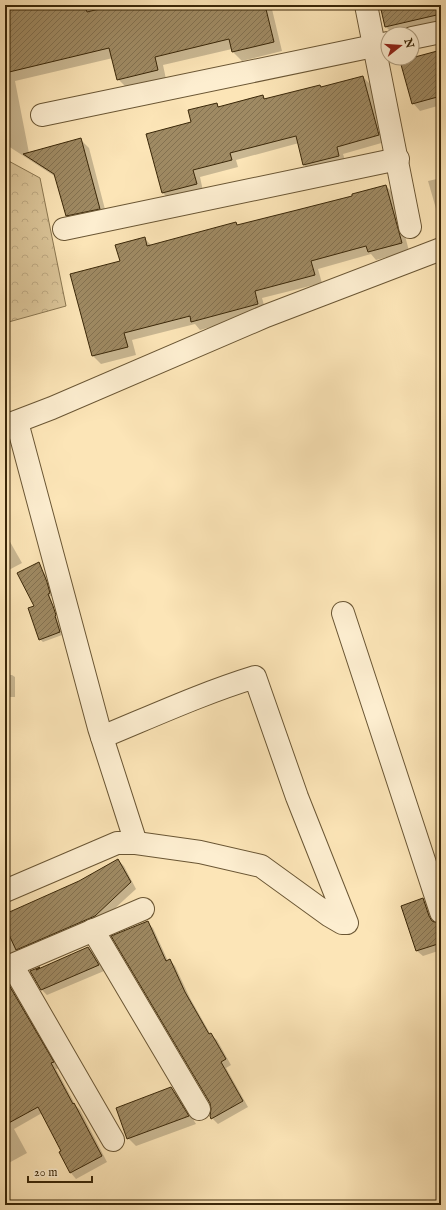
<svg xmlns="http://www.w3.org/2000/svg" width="446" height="1210" font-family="'IM FELL English',serif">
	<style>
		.forest { fill: url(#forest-crowns); stroke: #8a7650 }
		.shadow { fill: #0003 }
		.building { fill: url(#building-hatch); stroke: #3a2708 }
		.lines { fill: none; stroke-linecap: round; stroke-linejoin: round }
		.minor-casing { stroke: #6a5634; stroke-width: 24 }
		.minor { stroke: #fdeed0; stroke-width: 22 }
	</style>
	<defs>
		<pattern id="forest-crowns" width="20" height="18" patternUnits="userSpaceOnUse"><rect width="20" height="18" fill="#dbc599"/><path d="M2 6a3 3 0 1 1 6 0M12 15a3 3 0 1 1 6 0" fill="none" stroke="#bda982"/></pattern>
		<pattern id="building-hatch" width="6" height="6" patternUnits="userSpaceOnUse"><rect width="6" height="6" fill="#9f8a63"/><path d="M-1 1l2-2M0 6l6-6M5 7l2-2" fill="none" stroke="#837150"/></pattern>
	</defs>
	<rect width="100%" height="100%" fill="#fce5b7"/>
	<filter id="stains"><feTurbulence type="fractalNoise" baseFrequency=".005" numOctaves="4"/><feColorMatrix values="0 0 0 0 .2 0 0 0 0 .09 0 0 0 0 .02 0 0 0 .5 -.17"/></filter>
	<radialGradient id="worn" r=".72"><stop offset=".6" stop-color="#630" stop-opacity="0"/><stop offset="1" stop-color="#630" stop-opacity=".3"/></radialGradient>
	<polygon class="forest" points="5,159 40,178 66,306 5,323"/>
	<g class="shadow">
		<polygon points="5,5 91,5 93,11 120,5 271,5 282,51 242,61 233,52 232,49 163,65 166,79 127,88 118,79 113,58 15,81 29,153 80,139 89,148 107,217 75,224 66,215 56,177 5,144"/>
		<polygon points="381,5 441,5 441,23 393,34 386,27"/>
		<polygon points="441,51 441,105 420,111 413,103"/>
		<polygon points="363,77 370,84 385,142 343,154 346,163 311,172 304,165 299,143 236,160 238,167 200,177 203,191 170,200 163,193 148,134 193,123 216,104 220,108 263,96 266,100 320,86 322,88"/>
		<polygon points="441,178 441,216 437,212 428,181"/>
		<polygon points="386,186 394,194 409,251 376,260 371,254 318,269 322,283 262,298 266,312 200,330 195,324 132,340 136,355 101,364 93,356 72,274 121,261 144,238 152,246 236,223 238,225 354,196"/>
		<polygon points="5,533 22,563 5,572"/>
		<polygon points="43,572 45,574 52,596 50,596 62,635 43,642 40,639 36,607"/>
		<polygon points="5,675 12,675 15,677 15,697 5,697"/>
		<polygon points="118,860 124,866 136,889 101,921 5,963 5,915 79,882"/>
		<polygon points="423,899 429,905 435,923 441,925 441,950 423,956 417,951"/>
		<polygon points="147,922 153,928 168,961 170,960 175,966 190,998 211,1035 217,1040 231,1065 226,1068 248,1107 218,1124 212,1118 212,1109"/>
		<polygon points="88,948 94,953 104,971 47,995 42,990 31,971 40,968 41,969"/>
		<polygon points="5,981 12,987 59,1068 56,1069 76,1106 80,1110 107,1162 76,1179 71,1173 60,1153 63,1152 42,1113 14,1129 27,1153 5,1165"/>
		<polygon points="171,1088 179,1096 196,1124 136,1146 128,1138"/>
	</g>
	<g class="building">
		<polygon points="31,5 85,5 87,12 115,5 265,5 274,42 232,52 229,39 155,57 158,70 117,80 109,48 5,73 5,11"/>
		<polygon points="380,5 441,5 441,14 385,27"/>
		<polygon points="441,50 441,96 412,104 400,61"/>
		<polygon points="363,76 379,135 337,147 339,156 303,165 296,136 230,153 232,160 193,170 197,184 162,193 146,134 191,122 188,110 217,103 218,107 263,95 264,99 320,85 321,87"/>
		<polygon points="81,138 100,209 66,216 54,174 23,154"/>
		<polygon points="386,185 402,243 368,252 366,246 311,261 315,275 255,291 258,304 191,322 190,316 124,333 128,347 92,356 70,274 120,261 115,245 145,237 147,246 236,222 237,225 297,210 352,196 352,194"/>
		<polygon points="39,562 47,582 50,593 48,594 53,606 56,615 55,616 60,632 39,640 28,608 34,606 17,573"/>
		<polygon points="118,859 131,882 95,916 16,950 5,926 5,914 79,881"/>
		<polygon points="423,898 429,916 432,921 441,924 441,943 416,951 401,906"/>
		<polygon points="148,921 166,961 170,959 185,992 209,1034 211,1033 226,1059 221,1062 243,1101 211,1119 210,1116 211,1109 210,1103 111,936"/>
		<polygon points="88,947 99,965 41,990 30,971 40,967 36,970"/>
		<polygon points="5,980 6,980 54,1062 51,1063 73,1104 74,1103 102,1156 70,1173 59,1152 61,1151 38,1107 5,1125"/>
		<polygon points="171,1087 189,1116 127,1139 116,1108"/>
	</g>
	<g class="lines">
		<defs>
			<g id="minor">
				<polyline points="366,5 410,227"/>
				<polyline points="412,38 441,32"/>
				<polyline points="42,115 388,43"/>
				<polyline points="64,229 398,159"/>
				<polyline points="5,426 52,408 266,316 441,249"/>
				<polyline points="343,613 441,912"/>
				<path d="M102,737C153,716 203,693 255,677L297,797L347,923H342L330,916L261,866L200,852L136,843"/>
				<polyline points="5,891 117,843 136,843 99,728 17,422"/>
				<polyline points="93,930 199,1109"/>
				<polyline points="12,965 113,1140"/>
				<polyline points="5,968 143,909"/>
			</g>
		</defs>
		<use href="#minor" class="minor-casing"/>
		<use href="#minor" class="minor"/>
	</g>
	<rect width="446" height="1210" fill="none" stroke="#fce5b7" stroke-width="20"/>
	<rect x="6" y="6" width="434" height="1198" fill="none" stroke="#3a2708" stroke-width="2"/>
	<rect x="10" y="10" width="426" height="1190" fill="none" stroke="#3a2708"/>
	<g transform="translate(400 46) rotate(73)"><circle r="19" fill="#fdeed0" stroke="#af9e80"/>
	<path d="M0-3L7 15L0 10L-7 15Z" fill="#8f2418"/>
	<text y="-6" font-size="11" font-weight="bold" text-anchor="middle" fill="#3a2708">N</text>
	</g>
	<path d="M28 1176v6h64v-6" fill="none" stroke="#3a2708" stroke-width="2"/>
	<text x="34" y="1176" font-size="12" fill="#3a2708" stroke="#fdeed0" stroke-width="3" paint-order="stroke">20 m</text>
	<rect width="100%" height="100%" filter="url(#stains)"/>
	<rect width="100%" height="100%" fill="url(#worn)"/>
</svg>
